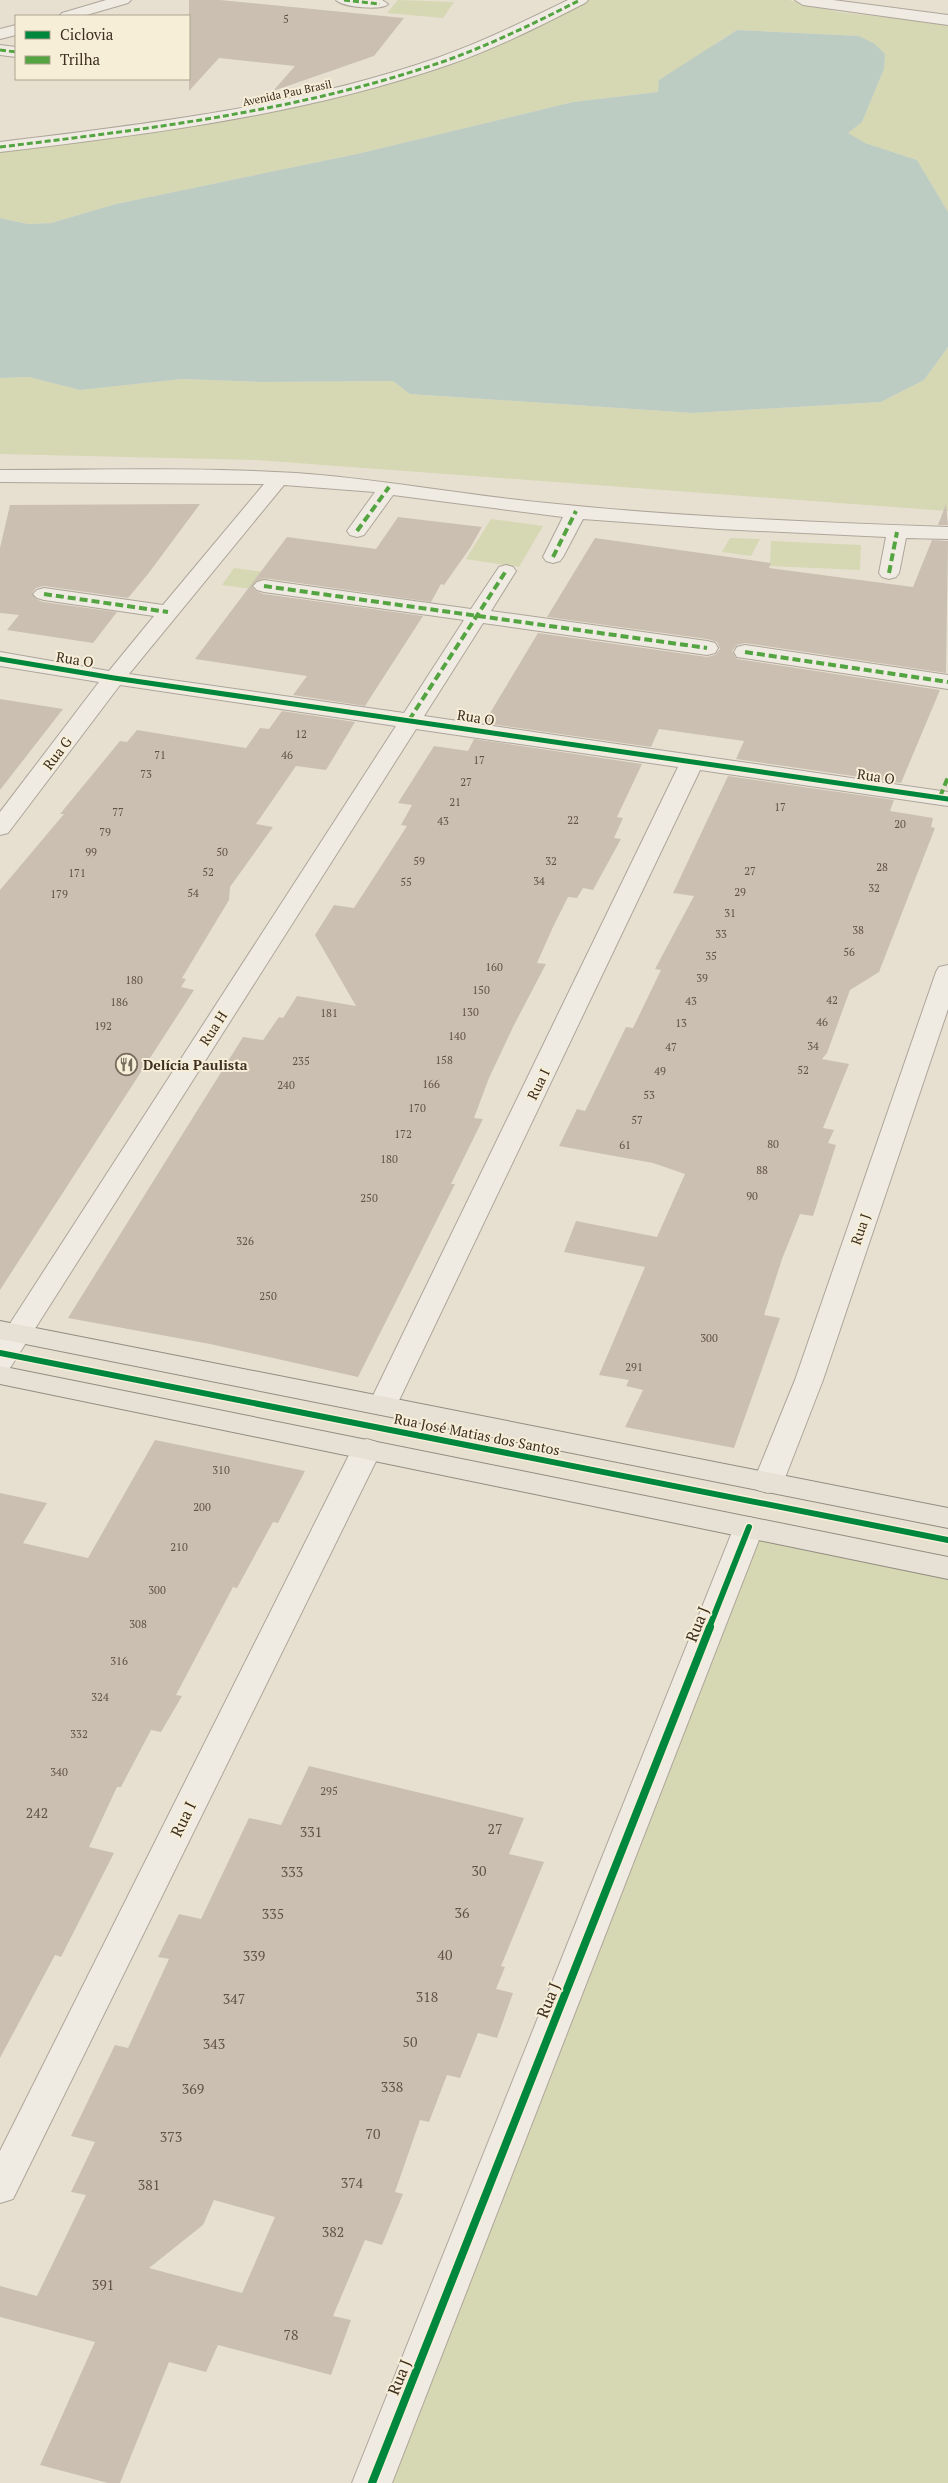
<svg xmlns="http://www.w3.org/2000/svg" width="948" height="2483" font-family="'PT Serif',serif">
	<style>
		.green { fill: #d6d7b3 }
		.water { fill: #bcccc2 }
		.building { fill: #cbbfb2; fill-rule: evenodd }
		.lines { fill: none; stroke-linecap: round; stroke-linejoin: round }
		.minor-casing { stroke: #ada599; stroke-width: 2 }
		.major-casing { stroke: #928b80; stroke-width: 2 }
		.minor { fill: #efebe3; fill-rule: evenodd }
		.major { fill: #e6e1d4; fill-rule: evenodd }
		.quiet-far1 { stroke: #54a441; stroke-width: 3; stroke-dasharray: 6 3; stroke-linecap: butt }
		.quiet { stroke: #54a441; stroke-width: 4; stroke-dasharray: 8 4; stroke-linecap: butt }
		.cycleway-far2-casing { stroke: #f7eed8; stroke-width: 8 }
		.cycleway-far1-casing { stroke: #f7eed8; stroke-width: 9 }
		.cycleway-casing { stroke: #f7eed8; stroke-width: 11 }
		.cycleway-far2 { stroke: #00873e; stroke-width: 5 }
		.cycleway-far1 { stroke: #00873e; stroke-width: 6 }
		.cycleway { stroke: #00873e; stroke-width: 8 }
		.labels { text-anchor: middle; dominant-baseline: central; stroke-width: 4; stroke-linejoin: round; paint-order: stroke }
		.number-label { font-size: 11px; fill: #605244 }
		.far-street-label { font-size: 11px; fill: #3d2e20; stroke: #f7eed8 }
		.street-label { font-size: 14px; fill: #3d2e20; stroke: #f7eed8 }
		.poi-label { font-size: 14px; font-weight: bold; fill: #3d2e20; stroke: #f7eed8; text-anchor: start }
		.near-number-label { font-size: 14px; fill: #605244 }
		.near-street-label { font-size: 16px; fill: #3d2e20; stroke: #f7eed8 }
	</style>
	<rect width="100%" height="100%" fill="#e7e0d1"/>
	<g class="green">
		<polygon points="398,0 454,2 443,18 387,13"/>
		<polygon points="580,0 789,0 838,12 948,24 948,212 917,160 865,143 847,133 862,122 884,69 885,54 859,36 737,30 716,43 658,92 573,102 357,154 116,204 51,223 28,224 0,218 0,147 266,109 467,51"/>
		<polygon points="948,347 948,511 256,460 0,454 0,378 29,377 80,390 182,379 263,382 393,381 410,394 693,413 881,402 924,380"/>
		<polygon points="491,519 543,526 519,567 466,559"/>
		<polygon points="730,538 760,539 751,556 722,552"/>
		<polygon points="771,541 861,545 860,570 770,566"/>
		<polygon points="234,568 272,573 260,590 222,585"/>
		<polygon points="749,1527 948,1568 948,2483 372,2483"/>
	</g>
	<polygon class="water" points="737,30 859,36 875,44 885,54 884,69 862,122 848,133 865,143 917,160 948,212 948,347 924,380 881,402 693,413 410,394 393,381 263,382 182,379 80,390 29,377 0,378 0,218 28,224 51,223 116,204 357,154 573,102 658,92 659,80"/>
	<g class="building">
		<polygon points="189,0 220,0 404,18 374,56 273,91 295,66 219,58 189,91"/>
		<polygon points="200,504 148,574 128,598 44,586 36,588 32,593 36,599 43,602 117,612 93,643 7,630 19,615 0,613 0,548 10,505"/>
		<polygon points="946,504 948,525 938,525"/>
		<polygon points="398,517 482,527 470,548 444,585 441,584 431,602 264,578 256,581 251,586 256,591 264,594 423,616 365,706 293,695 307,676 195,659 287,537 376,549"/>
		<polygon points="595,538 771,563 769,568 913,587 932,540 948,541 946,673 745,643 737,645 732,651 737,659 940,690 901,783 736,759 744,741 659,729 651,747 484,723 538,633 707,657 715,655 720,649 717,642 707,639 547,617"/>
		<polygon points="0,699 63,709 0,790"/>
		<polygon points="282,711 355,722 326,770 296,766 256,824 273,827 230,887 229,900 182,978 186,979 181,987 194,990 0,1290 0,890 64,814 60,814 120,741 127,742 137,730 246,748 260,728 269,729"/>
		<polygon points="474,739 642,764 617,817 623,818 614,838 621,839 593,890 583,888 577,898 568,897 553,927 537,963 546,964 513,1027 489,1078 474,1118 483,1119 451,1184 455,1184 358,1377 210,1344 68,1318 243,1037 263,1040 279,1017 283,1018 297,996 356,1006 315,935 334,905 354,908 407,826 401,825 412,805 398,803 434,746 468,751"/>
		<polygon points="728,776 894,800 890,811 933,818 931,827 935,828 879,972 850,990 827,1053 822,1059 849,1064 823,1128 834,1130 828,1143 836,1145 813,1216 800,1214 782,1259 764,1315 780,1318 734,1448 625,1427 643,1390 626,1386 629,1380 599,1375 645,1267 564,1252 576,1221 657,1237 685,1174 653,1163 559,1146 577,1109 585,1111 626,1027 633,1028 661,970 655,969 694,896 673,893"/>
		<polygon points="155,1440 305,1471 278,1523 273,1522 237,1588 233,1587 176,1695 182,1696 161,1732 151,1730 121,1787 117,1787 89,1847 114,1853 61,1957 55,1955 0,2058 0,1493 47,1503 23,1543 88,1558"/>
		<path d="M309,1766L524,1818L509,1854L544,1862L501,1966L505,1967L496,1989L513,1993L497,2038L478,2033L460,2078L447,2075L429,2122L420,2120L395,2192L403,2194L382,2245L365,2240L333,2316L351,2320L331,2375L218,2345L206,2372L169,2362L120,2483H108L40,2465L95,2342L0,2317V2286L37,2296L86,2195L71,2192L95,2142L71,2136L115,2045L128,2048L169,1959L158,1957L179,1914L201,1919L249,1818L281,1825ZM214,2200L275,2217L242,2293L149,2268L203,2225Z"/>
	</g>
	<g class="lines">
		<defs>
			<g id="minor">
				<polygon points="106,0 131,0 128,3 83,16 59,16 62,13"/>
				<path d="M336,0H382L388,4C382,11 342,7 336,0Z"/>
				<path d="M568,0H588L585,3C540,26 495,49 448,65C303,115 151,134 0,152V142C147,124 296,107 437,58C482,42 525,21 568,0Z"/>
				<polygon points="795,0 833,0 948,15 948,25 803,5"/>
				<polygon points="16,25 16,35 0,39 0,29"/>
				<polygon points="0,45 16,47 16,57 0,55"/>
				<path d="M0,470C99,470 198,467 296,473C381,479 463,495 547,503C680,517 814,522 948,527V539L906,538L899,573L896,577L889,579L882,577L879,573L886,537L719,529L583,519L563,557L560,561L553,563L546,561L543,557L563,517L393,495L364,535L357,537L350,535L347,531L375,492L284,485L129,674L404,713L464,620L264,592L257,590L253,586L257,582L264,580L471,609L499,567L506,565L513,567L516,571L491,611L707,641L715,643L718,648L715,653L707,655L483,623L424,716L948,792V806L700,770L393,1413L383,1415L373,1413L368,1406L678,767L416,729L10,1368L0,1370V1339L396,726L120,685L8,833L0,835V812L99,682L0,666V652L109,671L154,616L44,600L37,598L33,594L37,590L44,588L163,605L264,484L0,482Z"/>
				<polygon points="745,645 948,675 948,689 737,657 734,652 737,647"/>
				<polygon points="948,965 948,1009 823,1380 783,1483 779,1490 768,1493 757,1490 753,1483 795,1380 936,972 939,967"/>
				<polygon points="367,1439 377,1442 382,1449 13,2199 0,2203 0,2151 352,1449 357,1442"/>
				<polygon points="749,1517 760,1520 764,1527 392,2483 352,2483 734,1527 738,1520"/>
			</g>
			<g id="major">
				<polygon points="0,1321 948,1508 948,1528 0,1339"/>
				<polygon points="0,1366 948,1557 948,1579 0,1384"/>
			</g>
		</defs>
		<use href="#minor" class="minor-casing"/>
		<use href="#major" class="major-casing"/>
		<use href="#minor" class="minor"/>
		<use href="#major" class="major"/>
		<g class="quiet-far1">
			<polyline points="344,0 380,4"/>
			<polyline points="0,50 16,52"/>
			<path d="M0,147C149,129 299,111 442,62C490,45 535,23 580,0"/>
		</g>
		<g class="quiet">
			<polyline points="357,531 389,487"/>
			<polyline points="553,557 576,511"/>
			<polyline points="889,573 897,532"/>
			<polyline points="264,586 707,648"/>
			<polyline points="44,594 168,612"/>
			<polyline points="745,652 948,682"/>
			<polyline points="409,720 506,571"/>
			<polyline points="940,797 948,777"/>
		</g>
		<defs>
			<polyline id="cycleway-far2" points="0,659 114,678 948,799"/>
			<g id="cycleway-far1">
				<polyline points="0,1353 948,1540"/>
				<polyline points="709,1628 749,1527"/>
			</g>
			<polyline id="cycleway" points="372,2483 710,1627"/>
		</defs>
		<use href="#cycleway-far2" class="cycleway-far2-casing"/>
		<use href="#cycleway-far1" class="cycleway-far1-casing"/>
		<use href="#cycleway" class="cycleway-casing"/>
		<use href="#cycleway-far2" class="cycleway-far2"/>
		<use href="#cycleway-far1" class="cycleway-far1"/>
		<use href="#cycleway" class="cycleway"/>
	</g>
	<defs>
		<symbol id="restaurant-ring" viewBox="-11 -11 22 22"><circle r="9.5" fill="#f7eed8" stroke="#786c5e" stroke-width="1.5"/><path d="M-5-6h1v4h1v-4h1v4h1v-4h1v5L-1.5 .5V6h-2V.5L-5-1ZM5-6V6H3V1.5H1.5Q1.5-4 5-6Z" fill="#786c5e"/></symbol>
	</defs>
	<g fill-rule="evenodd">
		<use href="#restaurant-ring" x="114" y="1052" width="25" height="25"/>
	</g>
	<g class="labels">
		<g class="number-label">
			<text x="286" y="19">5</text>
			<text x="301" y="734">12</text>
			<text x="160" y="755">71</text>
			<text x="287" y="755">46</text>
			<text x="479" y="760">17</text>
			<text x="146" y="774">73</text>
			<text x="466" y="782">27</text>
			<text x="455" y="802">21</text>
			<text x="780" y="807">17</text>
			<text x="118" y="812">77</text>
			<text x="573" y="820">22</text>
			<text x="443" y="821">43</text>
			<text x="900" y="824">20</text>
			<text x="105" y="832">79</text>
			<text x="91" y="852">99</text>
			<text x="222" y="852">50</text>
			<text x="419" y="861">59</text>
			<text x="551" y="861">32</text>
			<text x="882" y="867">28</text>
			<text x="750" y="871">27</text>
			<text x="208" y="872">52</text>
			<text x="77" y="873">171</text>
			<text x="539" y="881">34</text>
			<text x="406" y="882">55</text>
			<text x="874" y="888">32</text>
			<text x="740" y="892">29</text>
			<text x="193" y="893">54</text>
			<text x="59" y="894">179</text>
			<text x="730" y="913">31</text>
			<text x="858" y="930">38</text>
			<text x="721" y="934">33</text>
			<text x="849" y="952">56</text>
			<text x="711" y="956">35</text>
			<text x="494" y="967">160</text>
			<text x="702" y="978">39</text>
			<text x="134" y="980">180</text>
			<text x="481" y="990">150</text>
			<text x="832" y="1000">42</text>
			<text x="691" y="1001">43</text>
			<text x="119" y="1002">186</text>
			<text x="470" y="1012">130</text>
			<text x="329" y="1013">181</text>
			<text x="822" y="1022">46</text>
			<text x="681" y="1023">13</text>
			<text x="103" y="1026">192</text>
			<text x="457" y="1036">140</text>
			<text x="813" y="1046">34</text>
			<text x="671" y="1047">47</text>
			<text x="444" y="1060">158</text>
			<text x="301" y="1061">235</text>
			<text x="803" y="1070">52</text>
			<text x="660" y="1071">49</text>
			<text x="431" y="1084">166</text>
			<text x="286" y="1085">240</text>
			<text x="649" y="1095">53</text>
			<text x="417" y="1108">170</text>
			<text x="637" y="1120">57</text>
			<text x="403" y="1134">172</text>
			<text x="773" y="1144">80</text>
			<text x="625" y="1145">61</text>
			<text x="389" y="1159">180</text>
			<text x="762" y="1170">88</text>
			<text x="752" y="1196">90</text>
			<text x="369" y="1198">250</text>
			<text x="245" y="1241">326</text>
			<text x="268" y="1296">250</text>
			<text x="709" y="1338">300</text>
			<text x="634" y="1367">291</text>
			<text x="221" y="1470">310</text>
			<text x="202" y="1507">200</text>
			<text x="179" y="1547">210</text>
			<text x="157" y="1590">300</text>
			<text x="138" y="1624">308</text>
			<text x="119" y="1661">316</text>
			<text x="100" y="1697">324</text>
			<text x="79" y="1734">332</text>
			<text x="59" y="1772">340</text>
			<text x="329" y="1791">295</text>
		</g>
		<g class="far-street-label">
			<text transform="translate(287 93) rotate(-12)">Avenida Pau Brasil</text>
		</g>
		<g class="street-label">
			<text transform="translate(75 659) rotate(9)">Rua O</text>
			<text transform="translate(476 717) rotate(9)">Rua O</text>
			<text transform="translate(57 753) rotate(-53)">Rua G</text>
			<text transform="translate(876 776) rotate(8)">Rua O</text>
			<text transform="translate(213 1028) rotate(-57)">Rua H</text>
			<text transform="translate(538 1084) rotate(-64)">Rua I</text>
			<text transform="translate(860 1229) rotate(-71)">Rua J</text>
			<text transform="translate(477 1434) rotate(11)">Rua José Matias dos Santos</text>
		</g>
		<g class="poi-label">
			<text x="143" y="1064">Delícia Paulista</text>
		</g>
		<g class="near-number-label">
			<text x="37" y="1812">242</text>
			<text x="495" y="1828">27</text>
			<text x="311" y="1831">331</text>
			<text x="479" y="1870">30</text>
			<text x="292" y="1871">333</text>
			<text x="462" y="1912">36</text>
			<text x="273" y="1913">335</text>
			<text x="445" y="1954">40</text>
			<text x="254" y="1955">339</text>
			<text x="427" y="1996">318</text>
			<text x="234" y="1998">347</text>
			<text x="410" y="2041">50</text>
			<text x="214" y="2043">343</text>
			<text x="392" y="2086">338</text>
			<text x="193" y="2088">369</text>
			<text x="373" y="2133">70</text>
			<text x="171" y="2136">373</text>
			<text x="352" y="2182">374</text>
			<text x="149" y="2184">381</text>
			<text x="333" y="2231">382</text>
			<text x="103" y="2284">391</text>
			<text x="291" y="2334">78</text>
		</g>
		<g class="near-street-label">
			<text transform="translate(697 1624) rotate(-68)">Rua J</text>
			<text transform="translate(183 1819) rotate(-64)">Rua I</text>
			<text transform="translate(548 2000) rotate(-68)">Rua J</text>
			<text transform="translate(399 2377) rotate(-68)">Rua J</text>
		</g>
	</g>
	<rect x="15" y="15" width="175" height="65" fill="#f7eed8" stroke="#ada18e"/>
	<rect x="25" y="31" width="25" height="8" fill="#00873e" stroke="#ada18e"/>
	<text x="60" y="40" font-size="15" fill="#3d2e20">Ciclovia</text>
	<rect x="25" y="56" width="25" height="8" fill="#54a441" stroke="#ada18e"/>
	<text x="60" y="65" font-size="15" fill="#3d2e20">Trilha</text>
</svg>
